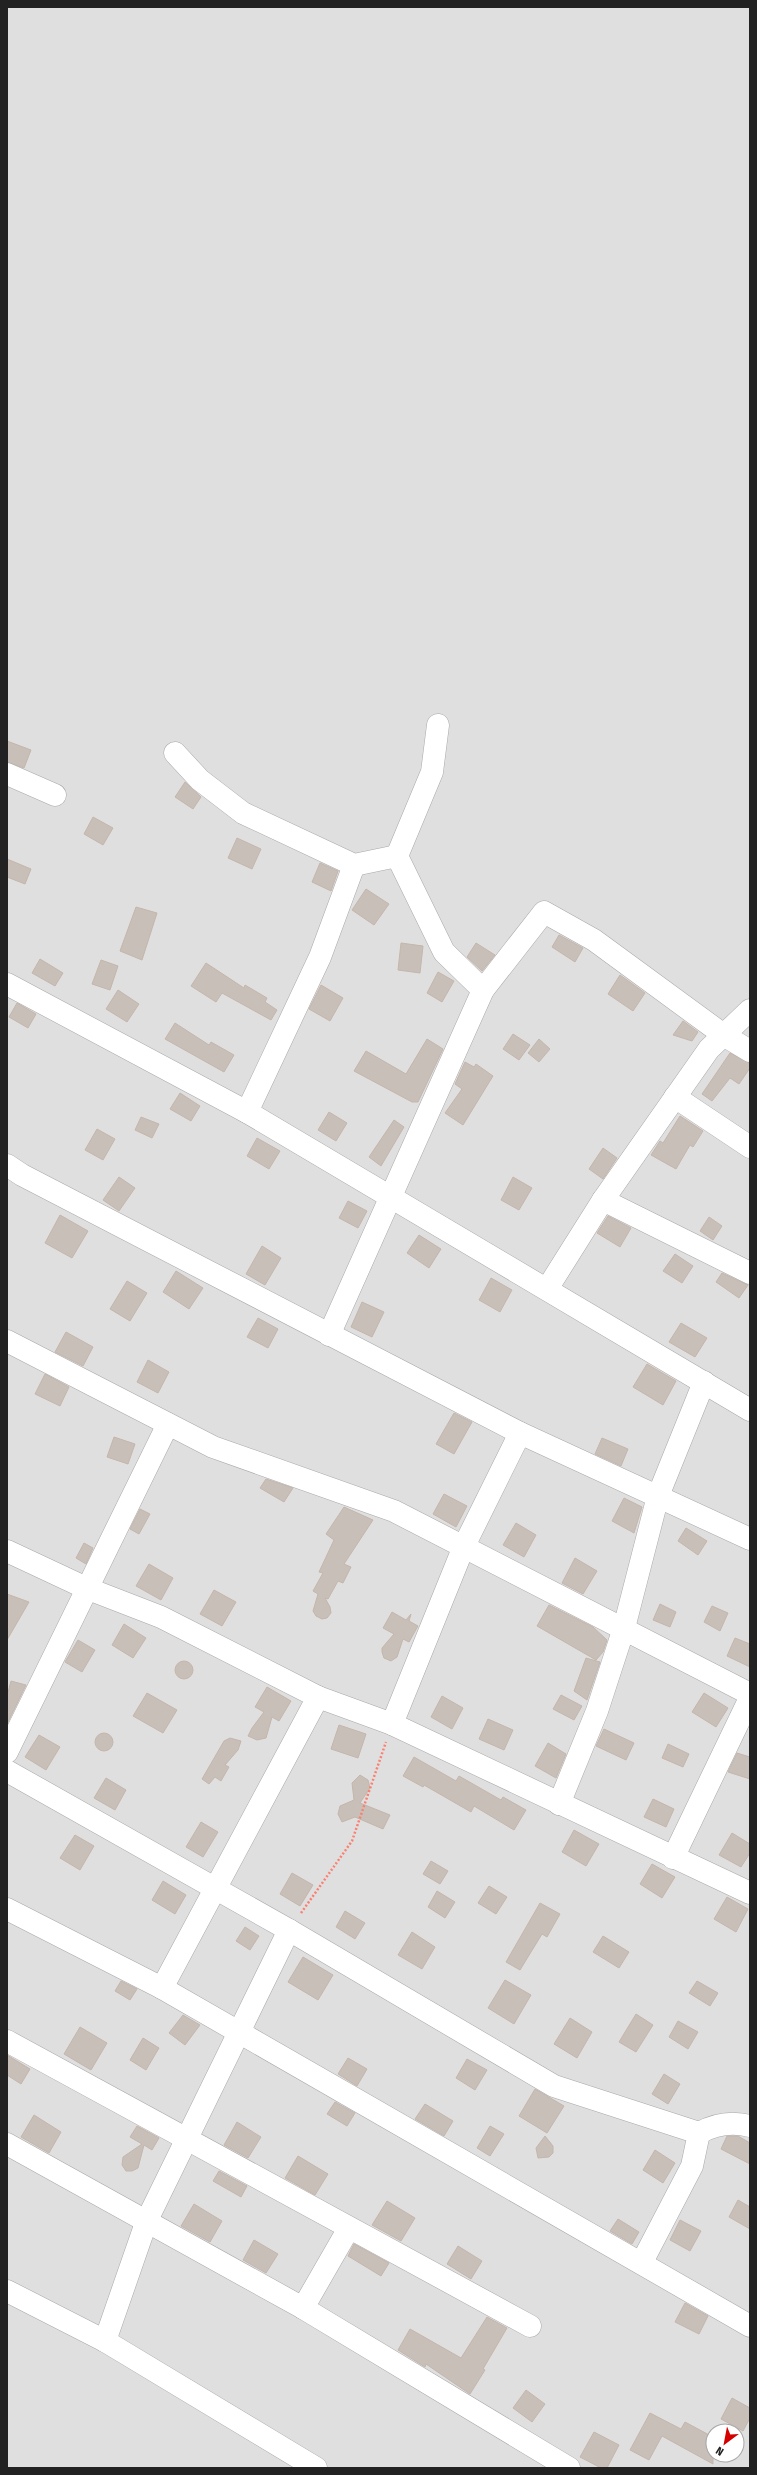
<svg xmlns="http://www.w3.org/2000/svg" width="757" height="2475" font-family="'Fira Sans Condensed',sans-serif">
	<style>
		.residential { fill: #e0dfdf; fill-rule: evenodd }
		.building { fill: #c7bfb8; stroke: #c4b6ab }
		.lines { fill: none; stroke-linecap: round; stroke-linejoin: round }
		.street-casing { stroke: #a9a9a9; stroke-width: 23 }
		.path { stroke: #fa8072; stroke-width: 2.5; stroke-dasharray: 2 2; stroke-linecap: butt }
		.street { stroke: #fff; stroke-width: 22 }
	</style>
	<rect width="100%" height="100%" fill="#f2efe9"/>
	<path class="residential" d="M7,7H750V2468H7ZM713,2431H737V2455H713Z"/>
	<g class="building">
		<polygon points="7,741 31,750 24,768 7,762"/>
		<polygon points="185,782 201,797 193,809 175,797"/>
		<polygon points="93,817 113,828 103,845 84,834"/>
		<polygon points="237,838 261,849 252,869 228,858"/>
		<polygon points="7,859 31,869 25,884 7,877"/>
		<polygon points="320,863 338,871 331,891 312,882"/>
		<polygon points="366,889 389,904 374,925 352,910"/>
		<polygon points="136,907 157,913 142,960 120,951"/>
		<polygon points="559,935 583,948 575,962 552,947"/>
		<polygon points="401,943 423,946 420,973 398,970"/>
		<polygon points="476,943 495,955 482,971 467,957"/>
		<polygon points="40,959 63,973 55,986 32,973"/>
		<polygon points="101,960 118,966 110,990 92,984"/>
		<polygon points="206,963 244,988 245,985 267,998 265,1002 277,1010 271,1020 222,993 216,1002 191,986"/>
		<polygon points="438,972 454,981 442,1002 427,993"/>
		<polygon points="620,975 645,993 633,1011 608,994"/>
		<polygon points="321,985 343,998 330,1021 309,1009"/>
		<polygon points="118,990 139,1004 127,1022 106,1009"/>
		<polygon points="17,1003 36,1014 28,1028 9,1017"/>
		<polygon points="683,1021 698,1032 692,1041 673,1035"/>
		<polygon points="175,1023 209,1045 211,1042 234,1055 224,1072 165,1039"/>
		<polygon points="513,1034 530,1045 519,1060 503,1049"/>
		<polygon points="427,1039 443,1049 418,1102 412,1102 354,1071 366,1051 406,1074"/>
		<polygon points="539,1039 550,1049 539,1062 528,1053"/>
		<polygon points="730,1053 750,1063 750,1068 739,1084 730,1078 712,1101 702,1094"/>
		<polygon points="465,1062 474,1067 476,1064 493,1076 463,1125 445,1113 462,1089 455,1084"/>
		<polygon points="180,1093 200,1106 191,1121 170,1109"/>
		<polygon points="329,1112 347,1123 336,1141 318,1130"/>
		<polygon points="680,1116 703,1131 693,1147 690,1145 676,1169 651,1155 660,1141 663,1143"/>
		<polygon points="141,1117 159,1124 152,1138 135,1130"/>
		<polygon points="394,1120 404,1127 381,1166 369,1157"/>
		<polygon points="97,1129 115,1139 103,1160 85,1150"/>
		<polygon points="257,1138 280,1151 269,1169 247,1156"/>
		<polygon points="603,1148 617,1158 603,1179 589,1169"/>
		<polygon points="119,1177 135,1188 119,1211 103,1200"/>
		<polygon points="513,1177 532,1188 519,1210 501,1200"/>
		<polygon points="348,1201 367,1211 358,1228 339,1218"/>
		<polygon points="60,1215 88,1231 72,1258 45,1243"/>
		<polygon points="608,1216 631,1228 620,1247 597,1233"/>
		<polygon points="709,1217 722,1226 713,1240 700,1231"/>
		<polygon points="419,1235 441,1249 429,1268 407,1253"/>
		<polygon points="262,1246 281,1258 265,1285 246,1274"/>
		<polygon points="675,1254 693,1266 682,1283 663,1271"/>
		<polygon points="176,1271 203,1288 189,1309 163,1292"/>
		<polygon points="722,1273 748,1285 739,1298 716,1282"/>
		<polygon points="491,1278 512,1290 500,1312 479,1300"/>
		<polygon points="127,1281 147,1293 130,1321 110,1309"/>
		<polygon points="362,1302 384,1312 372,1337 351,1327"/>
		<polygon points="258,1318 278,1329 268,1348 247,1337"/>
		<polygon points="681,1323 707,1338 695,1357 669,1342"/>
		<polygon points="66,1332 93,1347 83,1366 55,1352"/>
		<polygon points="148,1360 169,1372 158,1393 137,1382"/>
		<polygon points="647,1364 676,1381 663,1405 633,1387"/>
		<polygon points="45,1374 69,1387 60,1406 35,1394"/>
		<polygon points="454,1413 472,1422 454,1454 436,1444"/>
		<polygon points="114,1437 135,1444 128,1464 107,1457"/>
		<polygon points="602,1438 628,1449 621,1466 595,1454"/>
		<polygon points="266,1479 293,1488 284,1502 260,1488"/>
		<polygon points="444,1494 467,1506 456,1527 433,1514"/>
		<polygon points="624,1498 642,1507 634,1533 612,1521"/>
		<polygon points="344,1507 373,1520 344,1564 351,1567 343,1583 338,1581 328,1599 325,1598 330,1607 331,1613 327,1618 322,1619 316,1616 313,1611 318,1594 313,1591 323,1573 319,1572 334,1540 326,1534"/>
		<polygon points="140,1509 150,1514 139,1534 130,1529"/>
		<polygon points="516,1523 536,1535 524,1557 503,1545"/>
		<polygon points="686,1528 707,1541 698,1555 678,1541"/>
		<polygon points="84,1543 93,1548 86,1564 76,1558"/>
		<polygon points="575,1558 597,1571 583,1594 562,1583"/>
		<polygon points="149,1564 173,1578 161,1600 136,1586"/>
		<polygon points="214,1590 236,1602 222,1626 200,1614"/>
		<polygon points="7,1594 29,1602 7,1640"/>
		<polygon points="660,1604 676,1612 670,1627 653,1620"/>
		<polygon points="549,1605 593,1627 607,1640 603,1652 596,1660 537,1626"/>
		<polygon points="712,1606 728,1613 720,1631 704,1622"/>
		<polygon points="392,1612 406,1620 411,1614 409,1621 418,1626 409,1642 403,1639 397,1657 391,1661 384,1658 382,1652 382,1648 394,1634 383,1628"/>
		<polygon points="124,1624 146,1638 133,1658 112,1645"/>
		<polygon points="735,1638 750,1644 750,1667 727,1656"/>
		<polygon points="78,1640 95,1650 82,1672 65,1662"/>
		<polygon points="586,1658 600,1662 587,1700 574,1691"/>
		<circle cx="184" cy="1670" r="9"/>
		<polygon points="11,1681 26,1685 7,1724 7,1696"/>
		<polygon points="267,1687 291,1701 279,1721 272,1717 266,1738 257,1740 248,1736 252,1728 264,1712 255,1707"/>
		<polygon points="147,1693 177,1710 163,1733 133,1716"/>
		<polygon points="704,1693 728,1708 716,1727 692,1712"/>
		<polygon points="561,1695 582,1706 574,1720 553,1709"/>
		<polygon points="442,1696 463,1708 452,1729 431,1717"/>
		<polygon points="488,1719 513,1730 504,1750 479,1739"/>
		<polygon points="339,1725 366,1734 358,1758 331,1749"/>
		<polygon points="604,1729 634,1743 626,1760 596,1746"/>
		<circle cx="104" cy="1742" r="9"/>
		<polygon points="39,1735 60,1747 46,1770 25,1757"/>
		<polygon points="230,1738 241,1741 238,1750 225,1765 229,1767 221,1781 215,1777 209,1784 202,1779 224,1741"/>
		<polygon points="548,1743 566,1754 556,1778 535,1766"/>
		<polygon points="668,1744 689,1754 683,1767 662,1758"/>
		<polygon points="737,1753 750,1757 750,1779 728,1772"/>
		<polygon points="414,1757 456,1781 459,1776 501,1800 503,1797 526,1810 514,1830 474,1806 471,1812 424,1785 423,1787 403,1776"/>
		<polygon points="360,1775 368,1780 370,1788 360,1803 390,1815 383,1829 355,1817 342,1822 338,1814 340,1806 354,1800 352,1783"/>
		<polygon points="106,1778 126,1790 115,1810 94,1798"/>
		<polygon points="653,1799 674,1809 666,1827 644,1817"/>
		<polygon points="201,1822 218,1832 203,1857 186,1847"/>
		<polygon points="574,1830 599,1844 586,1866 562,1852"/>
		<polygon points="732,1833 750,1844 750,1853 741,1867 719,1855"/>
		<polygon points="75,1835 94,1846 80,1870 60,1858"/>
		<polygon points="431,1861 448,1871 440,1884 423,1874"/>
		<polygon points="652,1864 675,1877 662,1898 640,1884"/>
		<polygon points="292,1873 313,1885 300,1906 280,1894"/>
		<polygon points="163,1881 186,1895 175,1914 152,1900"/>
		<polygon points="489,1886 507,1897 496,1914 478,1903"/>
		<polygon points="437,1891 455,1902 445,1918 428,1907"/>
		<polygon points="727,1897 748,1909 736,1932 714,1919"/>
		<polygon points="540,1903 560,1914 547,1937 542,1934 520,1970 506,1962"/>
		<polygon points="345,1911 365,1923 355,1939 336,1927"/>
		<polygon points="245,1927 259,1936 250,1950 236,1941"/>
		<polygon points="412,1932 435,1947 422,1969 398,1955"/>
		<polygon points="603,1936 629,1952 619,1968 593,1952"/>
		<polygon points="303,1957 333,1975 318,2000 288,1982"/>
		<polygon points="505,1980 531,1995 514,2024 488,2008"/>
		<polygon points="121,1981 137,1989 130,2000 115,1991"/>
		<polygon points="697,1981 718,1993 710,2006 689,1993"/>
		<polygon points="636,2014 653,2025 636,2052 619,2042"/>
		<polygon points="183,2015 200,2025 185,2045 169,2033"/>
		<polygon points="570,2018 592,2032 577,2058 554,2044"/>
		<polygon points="678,2021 698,2032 688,2049 669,2037"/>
		<polygon points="80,2027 107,2043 91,2070 64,2054"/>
		<polygon points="143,2038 159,2048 146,2070 130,2060"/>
		<polygon points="7,2055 30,2069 21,2084 7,2075"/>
		<polygon points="348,2058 367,2069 357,2086 338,2074"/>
		<polygon points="467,2059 487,2070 475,2090 456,2078"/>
		<polygon points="664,2074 680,2084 668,2104 652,2094"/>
		<polygon points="535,2089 564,2106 547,2133 519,2116"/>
		<polygon points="335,2102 355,2113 347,2126 327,2114"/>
		<polygon points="425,2104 453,2121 444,2136 415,2119"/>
		<polygon points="34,2115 61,2132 49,2153 21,2137"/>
		<polygon points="237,2122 261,2137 248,2158 224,2145"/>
		<polygon points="137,2126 159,2138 152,2150 144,2145 138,2168 132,2171 126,2171 122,2165 123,2157 142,2144 130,2137"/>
		<polygon points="490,2126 504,2134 490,2156 477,2148"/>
		<polygon points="545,2136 553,2146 553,2153 549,2157 538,2158 536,2148"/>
		<polygon points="727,2136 738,2136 750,2143 750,2164 721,2149"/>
		<polygon points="655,2150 675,2163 663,2183 643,2170"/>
		<polygon points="298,2156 328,2174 315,2195 285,2178"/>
		<polygon points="219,2171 247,2186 241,2197 213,2181"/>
		<polygon points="738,2200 750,2207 750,2229 729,2217"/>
		<polygon points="387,2201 415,2218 401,2241 372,2225"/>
		<polygon points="194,2204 222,2221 210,2242 181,2226"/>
		<polygon points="618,2219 639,2232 632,2244 610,2231"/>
		<polygon points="680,2220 701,2231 690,2251 670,2240"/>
		<polygon points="254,2240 278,2254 266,2273 243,2260"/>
		<polygon points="354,2244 389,2263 381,2276 348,2256"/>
		<polygon points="458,2246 482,2261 471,2279 447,2264"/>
		<polygon points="685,2303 708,2316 699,2334 675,2322"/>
		<polygon points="487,2317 507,2328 483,2369 485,2370 470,2394 426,2364 425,2367 398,2350 410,2329 461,2358"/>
		<polygon points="526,2390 545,2404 532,2422 513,2408"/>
		<polygon points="732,2398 750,2408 750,2418 743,2431 721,2419"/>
		<polygon points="650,2413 681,2429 685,2422 713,2437 713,2464 662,2436 649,2460 630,2450"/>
		<polygon points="594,2432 619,2445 607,2468 601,2468 580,2457"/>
	</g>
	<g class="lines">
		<defs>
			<g id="street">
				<polyline points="438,725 432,772 397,856 444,952 483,990"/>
				<polyline points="175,753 200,780 243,813 354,865 397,856"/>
				<polyline points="7,774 55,795"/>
				<polyline points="7,984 247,1112 750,1410"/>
				<polyline points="675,1097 750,1147"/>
				<polyline points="247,1112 320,957 354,865"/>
				<polyline points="7,1165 22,1175 520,1433 750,1539"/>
				<polyline points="603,1200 750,1273"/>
				<polyline points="547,1289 603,1200 709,1049 750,1010"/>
				<polyline points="329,1335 483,990 544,912 594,940 725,1036 750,1051"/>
				<polyline points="7,1341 213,1447 394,1511 750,1694"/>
				<polyline points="7,1551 86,1588 161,1617 318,1697 392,1724 750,1893"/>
				<polyline points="392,1724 464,1546 520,1433"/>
				<polyline points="7,1752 168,1424"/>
				<path d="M7,1771L289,1930L554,2086L699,2133C715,2124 731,2121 750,2126"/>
				<polyline points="559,1804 597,1711 624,1628 658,1496 704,1382"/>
				<polyline points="673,1858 750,1698"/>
				<polyline points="7,1909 162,1988 750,2326"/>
				<polyline points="162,1988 318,1697"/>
				<polyline points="7,2041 530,2326"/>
				<polyline points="7,2144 303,2308 569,2468"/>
				<polyline points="642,2262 692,2166 699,2133"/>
				<polyline points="7,2291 105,2341 316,2468"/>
				<polyline points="303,2308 349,2228"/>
				<polyline points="105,2341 147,2220 289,1930"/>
			</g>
		</defs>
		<use href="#street" class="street-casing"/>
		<polyline class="path" points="301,1913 352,1841 386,1742"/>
		<use href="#street" class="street"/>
	</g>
	<rect width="757" height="2475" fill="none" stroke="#222222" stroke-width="16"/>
	<g transform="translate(725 2443) rotate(212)"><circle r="19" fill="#ffffff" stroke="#a7a7a7"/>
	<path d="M0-3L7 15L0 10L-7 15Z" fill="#d40000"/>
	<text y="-6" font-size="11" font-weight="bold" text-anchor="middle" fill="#222222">N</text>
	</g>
</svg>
